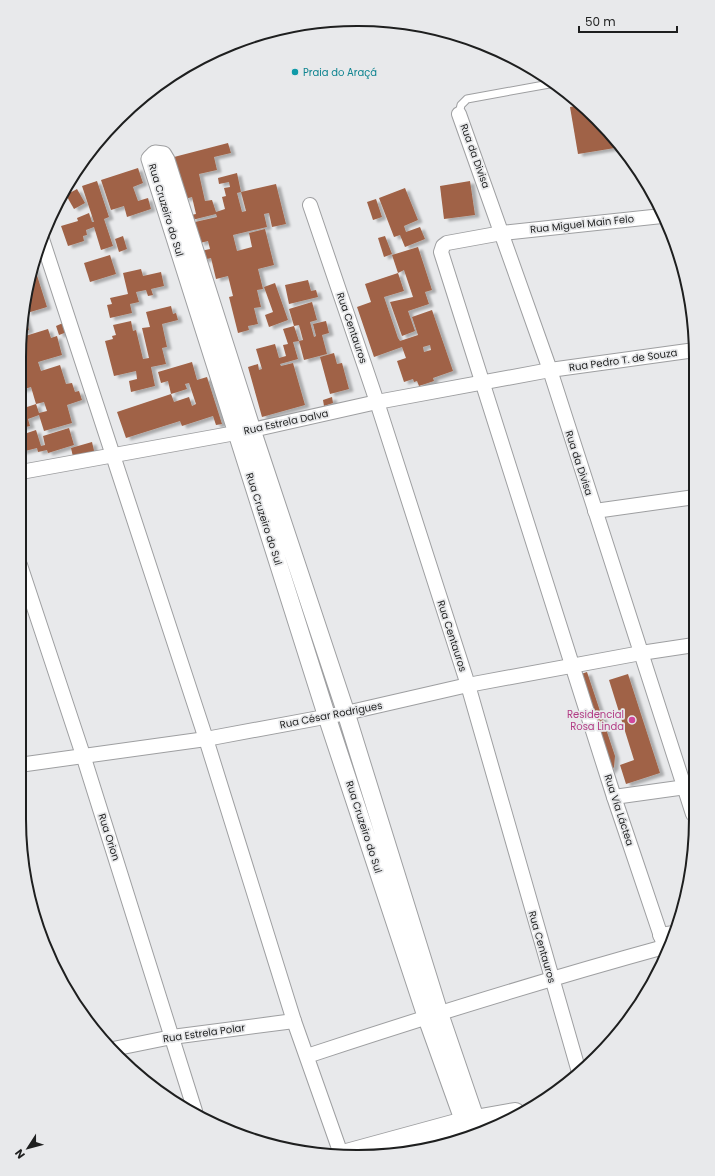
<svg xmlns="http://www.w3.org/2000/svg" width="715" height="1176" font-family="Poppins,sans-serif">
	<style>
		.building { fill: #a06246; fill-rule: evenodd; filter: url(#shadow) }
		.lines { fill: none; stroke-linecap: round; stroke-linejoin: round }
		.service-casing { stroke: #9e9fa1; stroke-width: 9 }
		.minor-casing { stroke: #9e9fa1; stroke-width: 16 }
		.tertiary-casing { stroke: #9e9fa1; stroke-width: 19 }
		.secondary-casing { stroke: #9e9fa1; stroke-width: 22 }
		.service { stroke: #fff; stroke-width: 7 }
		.minor { stroke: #fff; stroke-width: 14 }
		.tertiary { stroke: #fff; stroke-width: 17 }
		.secondary { stroke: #fff; stroke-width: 20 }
		.culture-dot { fill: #0f9aa8; stroke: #e8e9eb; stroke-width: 1.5 }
		.hotel-dot { fill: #d1479c; stroke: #e8e9eb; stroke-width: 1.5 }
		.labels { text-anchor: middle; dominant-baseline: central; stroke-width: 3.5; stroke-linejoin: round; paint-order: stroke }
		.culture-label { font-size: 10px; fill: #0d838f; stroke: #e8e9eb; text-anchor: start }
		.street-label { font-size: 10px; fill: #1e1f1f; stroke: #e8e9eb }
		.hotel-label { font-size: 10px; fill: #b23c85; stroke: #e8e9eb; text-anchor: end }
		.rim { fill: none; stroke: #1e1f1f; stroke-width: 2 }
	</style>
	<defs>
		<filter id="shadow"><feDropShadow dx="4.5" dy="2.5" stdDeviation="1" flood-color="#0004"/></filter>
	</defs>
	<rect width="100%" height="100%" fill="#e8e9eb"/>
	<g class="building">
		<polygon points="581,105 612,134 621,147 578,154 570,107"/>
		<path d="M228,143L231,153L214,157L217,170L199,174L205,201L212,200L216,212L225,209L222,197L226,196L224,188L230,187L229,182L219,184L218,178L237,173L241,192L276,184L286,224L272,227L269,213L264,214L267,227L233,235L237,251L252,247L249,233L265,229L274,265L258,269L263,289L257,290L261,307L254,308L258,324L248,326L249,330L238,333L229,297L233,296L228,276L216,279L211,258L203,260L201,251L210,249L208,241L200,243L195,222L217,217L216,214L192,220L191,215L196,214L192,197L185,199L174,157ZM241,192L246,211L242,212L237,193Z"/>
		<polygon points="138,168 143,183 133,187 138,201 148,198 151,209 127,217 124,206 111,210 101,180"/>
		<polygon points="97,181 109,217 104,219 113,246 101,250 94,227 86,230 87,235 83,236 84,241 68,246 61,226 78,221 77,218 89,213 92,222 94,222 82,186"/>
		<polygon points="470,181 475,215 444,219 440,186"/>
		<polygon points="405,188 418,220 404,226 406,232 420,227 425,239 405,247 400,235 394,237 379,198"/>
		<polygon points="77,189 85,203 74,209 66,195"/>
		<polygon points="376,199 382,217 373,220 367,202"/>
		<polygon points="123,236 127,249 119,252 115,239"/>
		<polygon points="385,236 392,254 384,257 378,238"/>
		<polygon points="418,247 432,290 425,292 429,304 408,311 415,331 402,336 390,302 413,297 404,270 398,273 392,255"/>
		<polygon points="110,255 116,274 90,282 84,263"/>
		<polygon points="34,266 47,307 27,313 25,303"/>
		<polygon points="141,269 143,276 161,272 164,286 151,289 153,295 148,296 146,290 136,292 139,302 130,304 132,313 110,318 107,305 112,304 110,298 128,294 123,273"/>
		<path d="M398,273L404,291L384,297L398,338L400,341L418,335L412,317L432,310L453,371L433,378L434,381L419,386L417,381L414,382L413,379L404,382L397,361L406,358L402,347L374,357L357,307L371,302L365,284ZM430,345L431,350L424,352L423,347Z"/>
		<polygon points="308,280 311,291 316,290 318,297 289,304 285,285"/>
		<polygon points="275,283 288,320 269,327 265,315 273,312 264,287"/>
		<polygon points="312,302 317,320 310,322 314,337 316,336 313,324 326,321 329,333 322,335 327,354 304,360 299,341 303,340 299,325 294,326 289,309"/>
		<polygon points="171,306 173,314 176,313 178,320 162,324 167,347 162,348 166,364 151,367 155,386 131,392 129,381 137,379 136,371 114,376 105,341 113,339 112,336 116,335 113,325 131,321 133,331 136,330 143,359 149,358 142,328 150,327 146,312"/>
		<polygon points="22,314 24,314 29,330 22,333"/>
		<polygon points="63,323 67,332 59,335 56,326"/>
		<polygon points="294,326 299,341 293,342 298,359 280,364 281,366 293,363 305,405 262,417 248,367 258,364 259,370 262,369 256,349 275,344 279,358 286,356 283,345 288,344 283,329"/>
		<polygon points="48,329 51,338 57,336 62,355 38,362 41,371 60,365 66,384 72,383 75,392 79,391 82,400 67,405 72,423 44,431 39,415 28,419 30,426 21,428 21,402 24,408 36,404 39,413 47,411 44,402 36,404 31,387 21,390 22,358 24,366 27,365 22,348 22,337"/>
		<polygon points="334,353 337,364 342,363 349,389 330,394 320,357"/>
		<polygon points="192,362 197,380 207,377 222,424 216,425 213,416 182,426 180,421 126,438 117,412 171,394 174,402 189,397 192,406 196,404 189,383 185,384 187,389 171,394 168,381 161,383 158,372"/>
		<polygon points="332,397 333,403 324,406 323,400"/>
		<polygon points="69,428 74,445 48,453 47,450 38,452 37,448 21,452 21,435 36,430 41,446 45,445 43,436"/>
		<polygon points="92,442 95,455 74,461 71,448"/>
		<polygon points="587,672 615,756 614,767 610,772 578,675"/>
		<polygon points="628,674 660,773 626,784 620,765 634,760 609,680"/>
	</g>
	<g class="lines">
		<defs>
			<polyline id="service" points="459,114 461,105 467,99 555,83"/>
			<g id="minor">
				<polyline points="459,114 550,370 693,814"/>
				<polyline points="310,205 377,402 468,685 579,1072"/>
				<polyline points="662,216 502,233 447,243 443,246 441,252 614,797 667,954"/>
				<polyline points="42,239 206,739 294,1021 341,1154"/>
				<polyline points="21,472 252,430 377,402 550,370 695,350"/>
				<polyline points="595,511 695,497"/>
				<polyline points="20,565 83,755 195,1111"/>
				<polyline points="19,765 206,739 346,713 468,685 641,653 694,645"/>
				<polyline points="614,797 693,786"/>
				<polyline points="660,935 674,933"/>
				<polyline points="113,1049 172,1037 294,1021"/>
				<path d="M307,1056C425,1017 544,980 664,947"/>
			</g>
			<polyline id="tertiary" points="467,1139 464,1122 426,1016 327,717 150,159 155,154 163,155 166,160 252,430 346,713 439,1012 480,1132"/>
			<polyline id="secondary" points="343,1155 464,1122 515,1113"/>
		</defs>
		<use href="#service" class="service-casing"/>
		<use href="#minor" class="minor-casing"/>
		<use href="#tertiary" class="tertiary-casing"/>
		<use href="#secondary" class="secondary-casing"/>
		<use href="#service" class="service"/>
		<use href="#minor" class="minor"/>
		<use href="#tertiary" class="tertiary"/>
		<use href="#secondary" class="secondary"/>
	</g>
	<circle class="culture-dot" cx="295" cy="72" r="4"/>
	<circle class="hotel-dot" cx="632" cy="720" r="4"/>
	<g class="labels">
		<g class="culture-label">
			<text x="303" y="72">Praia do Araçá</text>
		</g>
		<g class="street-label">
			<text transform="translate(475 156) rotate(70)">Rua da Divisa</text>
			<text transform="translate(166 210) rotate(73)">Rua Cruzeiro do Sul</text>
			<text transform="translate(582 224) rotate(-6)">Rua Miguel Main Felo</text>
			<text transform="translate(352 328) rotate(71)">Rua Centauros</text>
			<text transform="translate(623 360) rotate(-8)">Rua Pedro T. de Souza</text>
			<text transform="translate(286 422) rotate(-12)">Rua Estrela Dalva</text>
			<text transform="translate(579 463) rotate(72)">Rua da Divisa</text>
			<text transform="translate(264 519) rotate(72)">Rua Cruzeiro do Sul</text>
			<text transform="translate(452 636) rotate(72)">Rua Centauros</text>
			<text transform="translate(331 715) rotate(-11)">Rua César Rodrigues</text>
			<text transform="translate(619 810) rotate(72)">Rua Via Láctea</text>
			<text transform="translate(364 827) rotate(72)">Rua Cruzeiro do Sul</text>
			<text transform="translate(109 837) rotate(72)">Rua Orion</text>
			<text transform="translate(542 947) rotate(74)">Rua Centauros</text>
			<text transform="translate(204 1033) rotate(-8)">Rua Estrela Polar</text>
		</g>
		<g class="hotel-label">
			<text x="624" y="714">Residencial<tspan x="624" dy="12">Rosa Linda</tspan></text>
		</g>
	</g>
	<path d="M0 0H715V1176H0ZM357 26H358A331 331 0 0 1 689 357V819A331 331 0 0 1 358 1150H357A331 331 0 0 1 26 819V357A331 331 0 0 1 357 26Z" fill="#e8e9eb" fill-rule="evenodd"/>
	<path class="rim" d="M357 26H358A331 331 0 0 1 689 357V819A331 331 0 0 1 358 1150H357A331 331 0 0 1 26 819V357A331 331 0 0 1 357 26Z"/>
	<g transform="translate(28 1148) rotate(234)" stroke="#e8e9eb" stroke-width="3" paint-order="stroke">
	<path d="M0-3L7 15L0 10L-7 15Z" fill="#1e1f1f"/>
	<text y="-6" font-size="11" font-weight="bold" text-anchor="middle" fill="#1e1f1f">N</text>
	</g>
	<path d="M579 26v6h98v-6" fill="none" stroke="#1e1f1f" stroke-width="2"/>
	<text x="585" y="26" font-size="12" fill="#1e1f1f" stroke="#e8e9eb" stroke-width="3" paint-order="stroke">50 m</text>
</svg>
